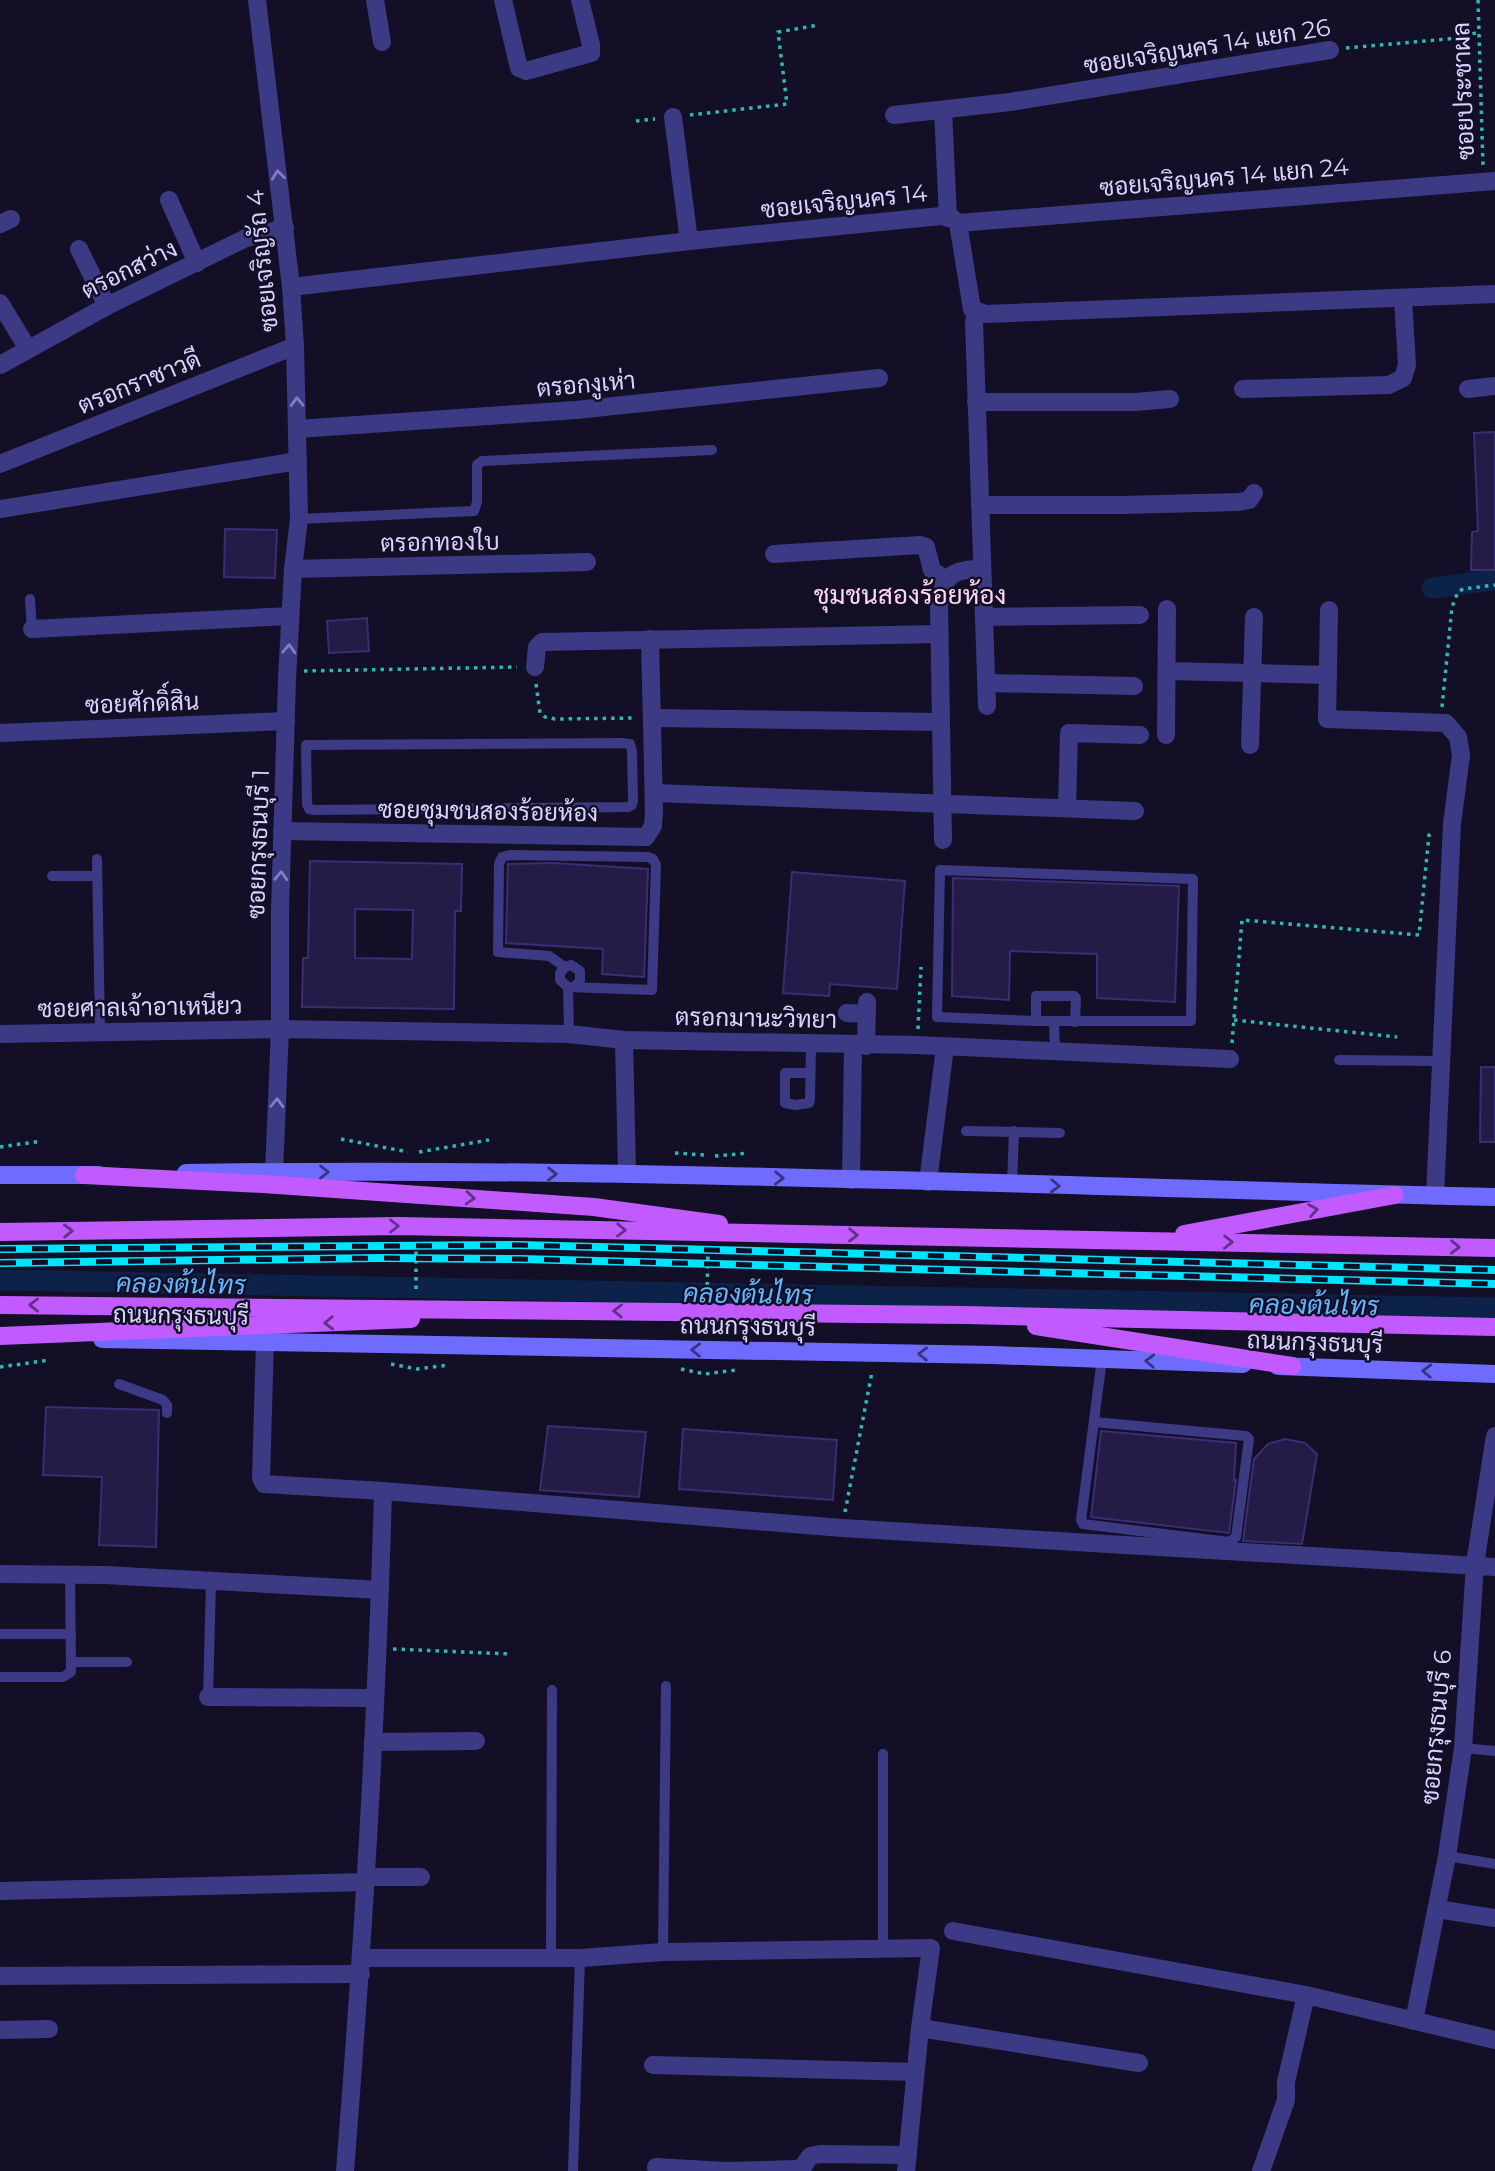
<svg xmlns="http://www.w3.org/2000/svg" width="1495" height="2171" font-family="Montserrat,Sarabun,sans-serif">
	<style>
		.lines { fill: none; stroke-linecap: round; stroke-linejoin: round }
		.canal { stroke: #0c2248; stroke-width: 21 }
		.building { fill: #241b47; stroke: #3b2d73; stroke-width: 2; fill-rule: evenodd }
		.path { stroke: #2fb8b0; stroke-width: 3.5; stroke-dasharray: 3.5 5; stroke-linecap: butt }
		.service { stroke: #3d3a85; stroke-width: 10 }
		.minor { stroke: #3d3a85; stroke-width: 18 }
		.secondary { stroke: #6f6bff; stroke-width: 18 }
		.primary { stroke: #c25bff; stroke-width: 18 }
		.rail-casing { stroke: #00e5ff; stroke-width: 8 }
		.rail { stroke: #130f26; stroke-width: 5; stroke-dasharray: 16; stroke-linecap: butt }
		.oneway { stroke: #837fbc }
		.oneway2 { stroke: #38347d }
		.oneway3 { stroke: #623188 }
		.labels { text-anchor: middle; dominant-baseline: central; stroke-width: 5; stroke-linejoin: round; paint-order: stroke }
		.street-label { font-size: 24px; fill: #d9d4ff; stroke: #130f26 }
		.neighbourhood-label { font-size: 26px; fill: #ffd6f0; stroke: #130f26 }
		.water-label { font-size: 26px; font-style: italic; fill: #62b6ff; stroke: #130f26 }
	</style>
	<rect width="100%" height="100%" fill="#130f26"/>
	<g class="lines">
		<g class="canal">
			<polyline points="1432,588 1495,580"/>
			<polyline points="0,1280 1495,1308"/>
		</g>
	</g>
	<g class="building">
		<polygon points="1495,432 1495,570 1471,570 1472,532 1478,531 1474,433"/>
		<polygon points="225,529 277,530 275,578 224,577"/>
		<polygon points="367,618 369,651 329,653 327,621"/>
		<path d="M310,861L462,864L461,911H455L454,1009L302,1007L303,958H308ZM355,909L413,910L412,959L355,958Z"/>
		<polygon points="553,863 648,869 644,977 602,974 603,949 506,943 508,864"/>
		<polygon points="792,872 905,881 897,989 830,984 829,996 783,993"/>
		<polygon points="953,878 1179,886 1175,1002 1097,998 1097,954 1010,951 1009,1000 952,996"/>
		<polygon points="1481,1067 1495,1067 1495,1142 1480,1142"/>
		<polygon points="46,1407 159,1410 156,1547 99,1545 102,1477 43,1475"/>
		<polygon points="548,1426 646,1432 639,1497 540,1490"/>
		<polygon points="683,1429 837,1440 833,1500 679,1489"/>
		<polygon points="1101,1431 1236,1443 1234,1481 1236,1480 1229,1533 1091,1517"/>
		<polygon points="1285,1439 1305,1443 1317,1454 1302,1544 1243,1541 1254,1459 1268,1444"/>
	</g>
	<g class="lines">
		<g class="path">
			<polyline points="1478,0 1483,166"/>
			<polyline points="1346,48 1458,38 1479,32"/>
			<polyline points="690,115 787,104 778,32 819,25"/>
			<polyline points="636,121 655,119"/>
			<polyline points="304,671 517,667"/>
			<polyline points="536,684 540,713 545,717 555,719 634,718"/>
			<polyline points="1442,707 1452,607 1458,592 1463,589 1495,585"/>
			<polyline points="1234,1020 1397,1037"/>
			<polyline points="918,1029 921,967"/>
			<polyline points="1232,1043 1242,920 1419,935 1429,835 1432,832"/>
			<polyline points="341,1139 408,1152"/>
			<polyline points="0,1147 42,1141"/>
			<polyline points="419,1152 489,1140"/>
			<polyline points="675,1153 704,1155"/>
			<polyline points="715,1156 748,1153"/>
			<polyline points="416,1243 416,1291"/>
			<polyline points="707,1294 708,1249"/>
			<polyline points="391,1364 417,1369 449,1365"/>
			<polyline points="0,1367 50,1360"/>
			<polyline points="681,1369 705,1374 736,1370"/>
			<polyline points="845,1512 872,1372"/>
			<polyline points="393,1649 510,1654"/>
		</g>
		<g class="service">
			<polyline points="299,519 474,511 477,502 477,465 482,461 712,450"/>
			<polyline points="30,599 32,629"/>
			<polygon points="621,743 630,744 632,751 633,801 632,805 628,807 314,810 309,809 307,804 306,745"/>
			<polyline points="97,859 100,1032"/>
			<polyline points="52,876 97,876"/>
			<polyline points="565,967 549,956 498,952 499,864 502,857 510,855 648,857 653,859 656,865 652,990 568,987 560,980 560,973 565,967 571,965 580,971 580,980 576,985"/>
			<polyline points="568,987 569,1034"/>
			<polyline points="1036,1021 937,1017 940,870 1193,879 1191,1021 1036,1021 1036,996 1074,996 1076,998 1075,1022"/>
			<polyline points="1054,1021 1055,1051"/>
			<polyline points="1339,1060 1440,1061"/>
			<polyline points="810,1073 785,1073 785,1103 796,1105 809,1103 810,1099 811,1045"/>
			<polyline points="966,1131 1060,1133"/>
			<polyline points="1012,1184 1014,1131"/>
			<polyline points="119,1384 163,1400 167,1405 167,1413"/>
			<polyline points="1094,1422 1246,1436 1249,1439 1236,1537 1229,1542 1083,1524 1081,1520 1102,1359"/>
			<polyline points="0,1634 71,1634"/>
			<polyline points="71,1662 127,1662"/>
			<polyline points="0,1677 63,1677 71,1672 70,1575"/>
			<polyline points="208,1697 211,1580"/>
			<polyline points="1463,1748 1495,1751"/>
			<polyline points="883,1754 883,1949"/>
			<polyline points="1447,1856 1495,1864"/>
			<polyline points="663,1952 666,1686"/>
			<polyline points="551,1958 552,1690"/>
			<polyline points="573,2171 580,1958"/>
		</g>
		<g class="minor">
			<polyline points="257,0 291,287 295,346 299,519 293,569 287,679 280,911 280,1029 274,1172"/>
			<polyline points="375,0 382,42"/>
			<polyline points="503,0 519,68 526,71 591,53 591,45 580,0"/>
			<polyline points="943,110 948,218"/>
			<polyline points="894,115 1010,102 1330,50"/>
			<polyline points="673,117 689,241"/>
			<polyline points="169,200 197,263"/>
			<polyline points="958,223 1495,181"/>
			<polyline points="0,224 11,219"/>
			<polyline points="79,249 107,306"/>
			<polyline points="291,287 689,241 941,216 952,218 958,223 972,309 985,314 1495,294"/>
			<polyline points="0,303 28,349"/>
			<polyline points="977,312 974,321 987,706"/>
			<polyline points="0,365 107,306 246,238 285,228"/>
			<polyline points="1243,389 1389,385 1403,378 1407,365 1403,299"/>
			<polyline points="1468,389 1495,386"/>
			<polyline points="976,402 1135,402 1170,399"/>
			<polyline points="297,429 576,410 879,378"/>
			<polyline points="0,464 295,346"/>
			<polyline points="980,505 1122,505 1239,502 1249,500 1254,493"/>
			<polyline points="0,509 298,461"/>
			<polyline points="774,554 920,545 926,547 932,570 946,580"/>
			<polyline points="293,569 587,562"/>
			<polyline points="1329,610 1327,719 1446,723 1458,737 1461,755 1452,824 1435,1196"/>
			<polyline points="984,617 1140,615"/>
			<polyline points="32,629 290,616"/>
			<polyline points="535,667 537,647 542,642 939,634"/>
			<polyline points="1168,671 1328,675"/>
			<polyline points="986,683 1134,686"/>
			<polyline points="653,718 941,722"/>
			<polyline points="0,733 286,721"/>
			<polyline points="1166,735 1167,609"/>
			<polyline points="1250,745 1254,617"/>
			<polyline points="654,793 1135,811"/>
			<polyline points="1067,808 1069,733 1140,735"/>
			<polyline points="282,831 646,837 653,826 654,811 650,639"/>
			<path d="M943,840L939,605C943,576 952,569 982,569"/>
			<polyline points="847,1013 867,1014"/>
			<polyline points="0,1034 280,1029 569,1034 624,1040 917,1045 1230,1059"/>
			<polyline points="624,1040 627,1174"/>
			<polyline points="866,1046 867,1002"/>
			<polyline points="851,1180 853,1045"/>
			<polyline points="928,1182 945,1047"/>
			<polyline points="265,1341 261,1478 264,1484 383,1491 842,1528 1495,1567"/>
			<polyline points="0,1574 105,1575 380,1590"/>
			<polyline points="208,1697 375,1698"/>
			<polyline points="373,1742 476,1741"/>
			<polyline points="366,1877 421,1877"/>
			<polyline points="0,1891 366,1882"/>
			<polyline points="1437,1909 1495,1918"/>
			<polyline points="953,1931 1306,1995 1495,2040"/>
			<polyline points="362,1958 580,1958 663,1952 931,1948 920,2028 906,2171"/>
			<polyline points="0,1976 361,1974"/>
			<polyline points="1414,2021 1447,1856 1463,1748 1475,1564 1495,1436"/>
			<polyline points="920,2028 1139,2063"/>
			<polyline points="0,2030 49,2029"/>
			<polyline points="653,2065 915,2072"/>
			<polyline points="656,2167 726,2171"/>
			<path d="M345,2171C363,1945 377,1718 383,1491"/>
			<polyline points="727,2171 796,2169 803,2167 810,2156 820,2154 908,2155"/>
			<polyline points="1261,2171 1286,2100 1286,2082 1306,1995"/>
		</g>
		<g class="secondary">
			<path d="M186,1173C622,1166 1059,1187 1495,1197"/>
			<polyline points="0,1175 99,1175"/>
			<polyline points="102,1339 992,1355 1243,1364"/>
			<polyline points="1278,1366 1495,1374"/>
		</g>
		<g class="primary">
			<polyline points="84,1175 263,1184 594,1207 719,1224"/>
			<polyline points="0,1232 398,1226 1495,1248"/>
			<polyline points="1184,1234 1395,1195"/>
			<polyline points="0,1305 965,1315 1495,1327"/>
			<polyline points="1036,1326 1292,1366"/>
			<polyline points="0,1336 411,1319"/>
		</g>
		<defs>
			<g id="rail">
				<polyline points="0,1249 519,1245 1495,1270"/>
				<polyline points="0,1263 379,1258 520,1259 1495,1284"/>
			</g>
		</defs>
		<use href="#rail" class="rail-casing"/>
		<use href="#rail" class="rail"/>
	</g>
	<defs><path id="oneway-chevron" d="M-2-3.5L2.5 0L-2 3.5" fill="none" stroke-width="1.6" stroke-linecap="round" stroke-linejoin="round" transform="scale(1.75)"/></defs>
	<g class="oneway">
		<use href="#oneway-chevron" transform="translate(278 175) rotate(-97)"/>
		<use href="#oneway-chevron" transform="translate(297 402) rotate(-92)"/>
		<use href="#oneway-chevron" transform="translate(289 649) rotate(-87)"/>
		<use href="#oneway-chevron" transform="translate(281 876) rotate(-88)"/>
		<use href="#oneway-chevron" transform="translate(277 1103) rotate(-88)"/>
	</g>
	<g class="oneway2">
		<use href="#oneway-chevron" transform="translate(324 1172)"/>
		<use href="#oneway-chevron" transform="translate(552 1174) rotate(1)"/>
		<use href="#oneway-chevron" transform="translate(779 1178) rotate(1)"/>
		<use href="#oneway-chevron" transform="translate(1055 1186) rotate(2)"/>
		<use href="#oneway-chevron" transform="translate(696 1350) rotate(-179)"/>
		<use href="#oneway-chevron" transform="translate(923 1354) rotate(-179)"/>
		<use href="#oneway-chevron" transform="translate(1150 1361) rotate(-178)"/>
		<use href="#oneway-chevron" transform="translate(1427 1371) rotate(-178)"/>
	</g>
	<g class="oneway3">
		<use href="#oneway-chevron" transform="translate(470 1198) rotate(4)"/>
		<use href="#oneway-chevron" transform="translate(1313 1210) rotate(-10)"/>
		<use href="#oneway-chevron" transform="translate(394 1226)"/>
		<use href="#oneway-chevron" transform="translate(621 1230) rotate(1)"/>
		<use href="#oneway-chevron" transform="translate(68 1231) rotate(-1)"/>
		<use href="#oneway-chevron" transform="translate(853 1235) rotate(1)"/>
		<use href="#oneway-chevron" transform="translate(1228 1242) rotate(1)"/>
		<use href="#oneway-chevron" transform="translate(1455 1247) rotate(1)"/>
		<use href="#oneway-chevron" transform="translate(34 1305) rotate(-179)"/>
		<use href="#oneway-chevron" transform="translate(618 1311) rotate(-179)"/>
		<use href="#oneway-chevron" transform="translate(329 1323) rotate(178)"/>
	</g>
	<g class="labels">
		<g class="street-label">
			<text transform="translate(1207 46) rotate(-9)">ซอยเจริญนคร 14 แยก 26</text>
			<text transform="translate(1463 91) rotate(-92)">ซอยประชาผล</text>
			<text transform="translate(1224 177) rotate(-5)">ซอยเจริญนคร 14 แยก 24</text>
			<text transform="translate(844 201) rotate(-6)">ซอยเจริญนคร 14</text>
			<text transform="translate(262 261) rotate(-96)">ซอยเจริญรัถ 4</text>
			<text transform="translate(129 269) rotate(-26)">ตรอกสว่าง</text>
			<text transform="translate(139 382) rotate(-22)">ตรอกราชาวดี</text>
			<text transform="translate(586 384) rotate(-5)">ตรอกงูเห่า</text>
			<text transform="translate(440 542) rotate(-1)">ตรอกทองใบ</text>
			<text transform="translate(142 703) rotate(-2)">ซอยศักดิ์สิน</text>
			<text transform="translate(488 811) rotate(1)">ซอยชุมชนสองร้อยห้อง</text>
			<text transform="translate(258 844) rotate(-88)">ซอยกรุงธนบุรี 1</text>
			<text transform="translate(140 1007) rotate(-1)">ซอยศาลเจ้าอาเหนียว</text>
			<text transform="translate(756 1018) rotate(1)">ตรอกมานะวิทยา</text>
			<text transform="translate(181 1315) rotate(1)">ถนนกรุงธนบุรี</text>
			<text transform="translate(748 1326) rotate(1)">ถนนกรุงธนบุรี</text>
			<text transform="translate(1315 1342) rotate(2)">ถนนกรุงธนบุรี</text>
			<text transform="translate(1436 1727) rotate(-85)">ซอยกรุงธนบุรี 6</text>
		</g>
		<g class="neighbourhood-label">
			<text x="910" y="595">ชุมชนสองร้อยห้อง</text>
		</g>
		<g class="water-label">
			<text transform="translate(181 1284) rotate(1)">คลองต้นไทร</text>
			<text transform="translate(748 1294) rotate(1)">คลองต้นไทร</text>
			<text transform="translate(1314 1305) rotate(1)">คลองต้นไทร</text>
		</g>
	</g>
</svg>
